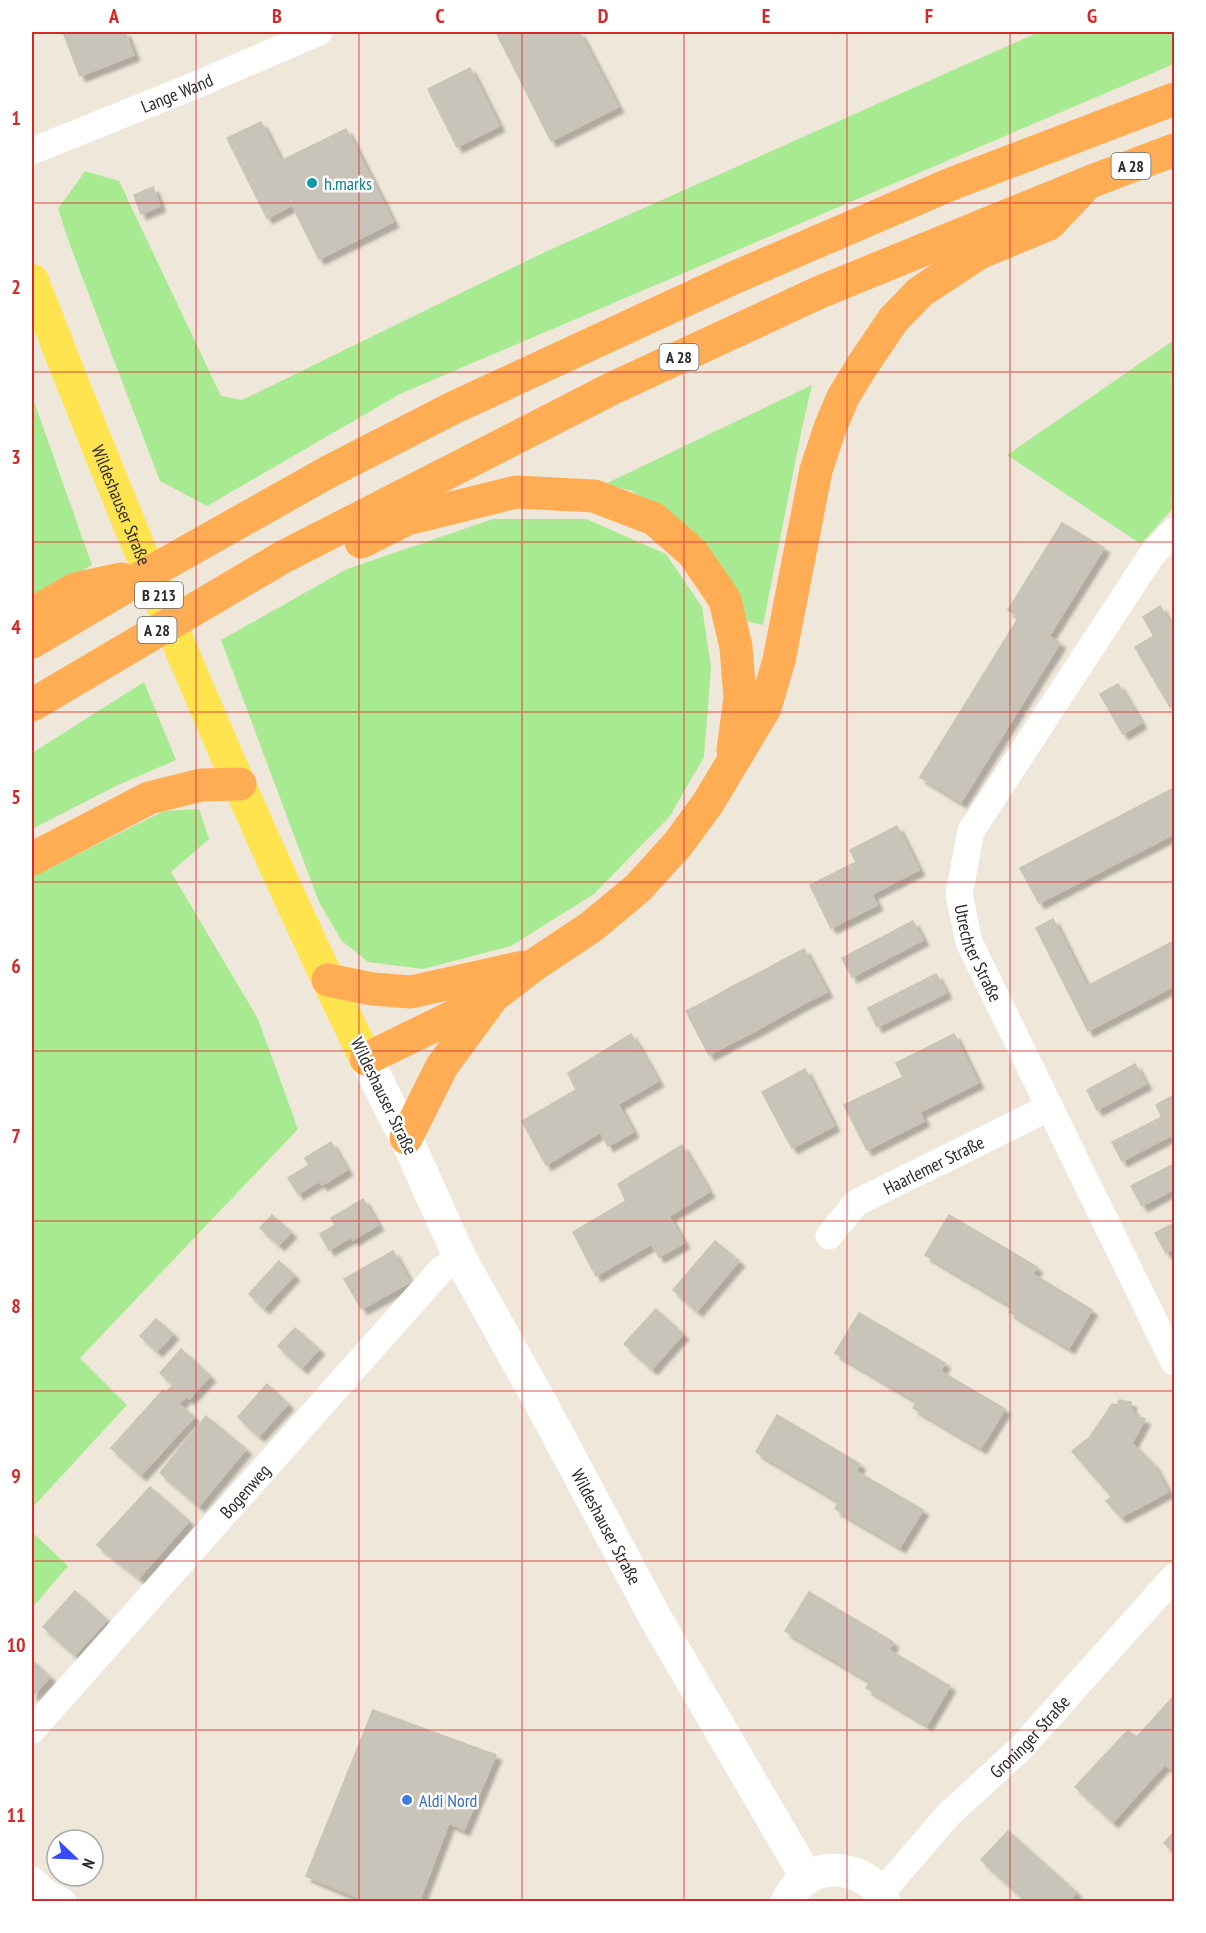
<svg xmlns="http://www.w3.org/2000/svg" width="1206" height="1933" font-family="'PT Sans Narrow',sans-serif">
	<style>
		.green { fill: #a8ea91 }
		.building { fill: #c9c4ba; stroke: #c9c3b4; stroke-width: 1.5; filter: url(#shadow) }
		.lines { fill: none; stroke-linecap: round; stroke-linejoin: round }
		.street { stroke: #fff; stroke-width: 27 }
		.secondary { stroke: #fff; stroke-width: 33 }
		.primary { stroke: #ffe44f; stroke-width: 33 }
		.highway { stroke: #ffad54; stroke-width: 33 }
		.grid { fill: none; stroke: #d62828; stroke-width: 1.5; stroke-opacity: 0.55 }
		.culture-dot { fill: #0f9aa8; stroke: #fff; stroke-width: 2 }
		.shop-dot { fill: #3f7fe0; stroke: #fff; stroke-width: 2 }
		.labels { text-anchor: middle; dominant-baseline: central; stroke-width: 5; stroke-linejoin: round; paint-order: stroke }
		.shield { fill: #fff; stroke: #6a6a6a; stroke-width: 1.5 }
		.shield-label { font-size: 16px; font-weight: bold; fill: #2a2a2a }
		.street-label { font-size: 18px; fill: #2a2a2a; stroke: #fff }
		.culture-label { font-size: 18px; fill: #0d838f; stroke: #fff; text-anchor: start }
		.shop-label { font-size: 18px; fill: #366cbe; stroke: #fff; text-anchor: start }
		.neatline { fill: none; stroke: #d62828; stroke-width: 2 }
		.grid-label { font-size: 20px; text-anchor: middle; font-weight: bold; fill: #d62828 }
	</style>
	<defs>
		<filter id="shadow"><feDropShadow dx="5.5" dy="5.5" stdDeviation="1.5" flood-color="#0004"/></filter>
	</defs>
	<rect width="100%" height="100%" fill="#eee7da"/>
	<g class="green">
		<polygon points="1039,32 1174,32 1174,64 400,394 207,506 160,481 70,245 58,209 85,171 119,181 221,396 242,400 545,252"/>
		<polygon points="1174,340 1174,507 1141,544 1007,455"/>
		<polygon points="812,385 802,428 763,625 746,621 674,520 632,491 605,484"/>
		<polygon points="32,396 92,565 32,598"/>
		<polygon points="493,519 586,519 666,554 702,607 711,667 704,757 670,816 594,894 511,946 423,969 368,962 342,941 319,902 221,640 347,569"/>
		<polygon points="144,682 176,760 118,785 32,829 32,753"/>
		<polygon points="199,809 209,839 171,872 258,1019 298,1129 80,1358 127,1405 32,1508 32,877 164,811"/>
		<polygon points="32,1532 68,1566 32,1608"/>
	</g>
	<g class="building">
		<polygon points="63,32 125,32 134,55 80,76"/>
		<polygon points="496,32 579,32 618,107 551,141"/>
		<polygon points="470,68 499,126 457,147 428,89"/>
		<polygon points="261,122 281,161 346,129 393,222 319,259 292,205 267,218 227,138"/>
		<polygon points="153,187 160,206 141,214 134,195"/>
		<polygon points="1062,523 1104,548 1049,636 1008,610"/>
		<polygon points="1160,606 1174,630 1174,670 1143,617"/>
		<polygon points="1019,617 1060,643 961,802 920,777"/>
		<polygon points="1154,636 1174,670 1174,704 1170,707 1135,647"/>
		<polygon points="1118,684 1141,723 1123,734 1100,694"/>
		<polygon points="1174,788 1174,834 1039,903 1020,868"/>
		<polygon points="897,826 919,870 872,894 850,850"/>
		<polygon points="856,862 877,905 831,928 810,885"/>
		<polygon points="1053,919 1105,1022 1088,1031 1036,928"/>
		<polygon points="913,921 923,940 852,977 842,958"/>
		<polygon points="1174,941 1174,986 1105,1022 1087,986"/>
		<polygon points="804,949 827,992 803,1004 781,961"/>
		<polygon points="781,961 803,1004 780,1017 757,974"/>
		<polygon points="757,974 780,1017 757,1030 733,986"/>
		<polygon points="936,974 946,993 877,1027 868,1008"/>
		<polygon points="733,986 757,1030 733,1042 710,999"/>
		<polygon points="710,999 733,1042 709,1055 686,1011"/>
		<polygon points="631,1034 658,1081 618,1104 633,1132 608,1146 600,1132 546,1165 522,1121 576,1090 568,1073"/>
		<polygon points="954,1034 978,1083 920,1112 896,1063"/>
		<polygon points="1135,1064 1146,1084 1097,1110 1087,1090"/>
		<polygon points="805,1069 834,1126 792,1148 762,1092"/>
		<polygon points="903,1077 924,1121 867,1150 844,1105"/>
		<polygon points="1174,1095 1174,1141 1156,1105"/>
		<polygon points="1162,1117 1172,1135 1122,1161 1112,1142"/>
		<polygon points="331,1142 347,1170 322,1185 319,1181 298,1194 288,1178 309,1165 305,1158"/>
		<polygon points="682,1145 709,1192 669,1216 684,1243 659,1257 651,1244 596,1276 573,1232 626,1201 618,1184"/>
		<polygon points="1174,1164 1174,1189 1142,1206 1131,1186"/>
		<polygon points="363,1199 378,1225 353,1240 351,1237 329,1250 320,1234 335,1225 331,1218"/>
		<polygon points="272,1215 291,1232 279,1245 260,1228"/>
		<polygon points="949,1215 1037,1267 1033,1274 1092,1310 1069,1348 1009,1312 1012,1306 925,1255"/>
		<polygon points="1174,1223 1174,1248 1166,1253 1155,1233"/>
		<polygon points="715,1241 739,1261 697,1311 673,1290"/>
		<polygon points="393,1251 410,1282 362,1309 344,1279"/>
		<polygon points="279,1261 294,1275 264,1308 249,1294"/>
		<polygon points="656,1309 683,1334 652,1369 624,1344"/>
		<polygon points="859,1313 945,1363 940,1371 1005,1409 981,1448 913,1408 917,1401 835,1353"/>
		<polygon points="156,1319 173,1334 157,1351 140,1336"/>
		<polygon points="295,1328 319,1349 302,1368 278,1346"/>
		<polygon points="181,1349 210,1376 189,1399 186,1396 179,1404 194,1417 141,1475 111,1448 163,1390 166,1392 173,1385 160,1373"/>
		<polygon points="267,1384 288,1404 259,1436 238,1417"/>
		<polygon points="1119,1400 1131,1402 1130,1408 1134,1411 1134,1416 1145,1419 1132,1443 1153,1464 1168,1492 1121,1517 1106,1501 1112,1497 1072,1451 1090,1437 1112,1404 1118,1405"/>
		<polygon points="777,1415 860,1464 856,1471 923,1510 900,1547 835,1509 839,1501 756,1452"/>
		<polygon points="206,1416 246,1449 199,1506 160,1473"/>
		<polygon points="150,1487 189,1521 139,1578 97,1545"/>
		<polygon points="75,1591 107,1620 75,1655 43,1627"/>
		<polygon points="809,1592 893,1642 889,1650 950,1686 927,1725 866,1688 870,1681 785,1631"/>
		<polygon points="32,1660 50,1677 33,1695 32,1694"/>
		<polygon points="1174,1696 1174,1766 1171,1770 1136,1738"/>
		<polygon points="373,1710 496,1755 464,1830 449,1823 419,1902 368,1902 306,1876"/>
		<polygon points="1128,1730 1165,1764 1113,1822 1075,1787"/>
		<polygon points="1008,1831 1076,1892 1072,1897 1077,1902 1027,1902 981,1860"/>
		<polygon points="1174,1832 1174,1852 1164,1843"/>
	</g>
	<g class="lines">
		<g class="street">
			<path id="s1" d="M32,151L196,85L319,32"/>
			<path id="s2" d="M1174,531L1151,556L971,831L959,894L969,942L1174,1362"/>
			<path id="s3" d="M829,1236L856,1203L1050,1107"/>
			<path id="s4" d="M32,1730L441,1270L460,1258"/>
			<polyline points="32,1880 45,1892 63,1902"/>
			<path id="s5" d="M881,1893L948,1815L1020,1749L1174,1577"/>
		</g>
		<g class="secondary">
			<path id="s6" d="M366,1059L406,1138L460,1258L543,1407L656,1619L807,1878"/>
			<path d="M787,1902C791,1893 799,1882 808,1877C834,1862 874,1873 884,1902"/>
		</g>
		<path class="primary" id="s7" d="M32,280C135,543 242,805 366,1059"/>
		<g class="highway">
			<polyline points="361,542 407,519 516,492 594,496 654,519 693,553 725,600 736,647 740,698 733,750"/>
			<polyline points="32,614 75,589 122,579"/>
			<polyline points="32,642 147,574 328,472 455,407 731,279 951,184 1174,99"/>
			<polyline points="32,705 283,557 613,388 820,292 1087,183 1174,150"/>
			<polyline points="32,859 149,798 201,785 240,784"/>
			<polyline points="328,980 372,989 411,992 523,967"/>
			<polyline points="366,1059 491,998 534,965 591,927 638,888 678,844 708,803 765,708 779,660 787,619 816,470 830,428 843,397 862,366 893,320 920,292 979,253 1049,224 1082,189"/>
			<polyline points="406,1138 442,1066 489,1002"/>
		</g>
	</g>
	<path class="grid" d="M196,32V1902M359,32V1902M522,32V1902M684,32V1902M847,32V1902M1010,32V1902M32,203H1174M32,372H1174M32,542H1174M32,712H1174M32,882H1174M32,1051H1174M32,1221H1174M32,1391H1174M32,1561H1174M32,1730H1174"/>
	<circle class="culture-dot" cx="312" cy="183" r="6"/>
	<circle class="shop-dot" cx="407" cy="1800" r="6"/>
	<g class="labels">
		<g class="shield">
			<rect x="1111.5" y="153" width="39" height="26" rx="4.5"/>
			<rect x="659.5" y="344" width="39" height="26" rx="4.5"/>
			<rect x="135" y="582" width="48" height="26" rx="4.5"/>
			<rect x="137.5" y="617" width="39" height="26" rx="4.5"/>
		</g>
		<g class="shield-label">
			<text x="1131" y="166">A 28</text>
			<text x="679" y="357">A 28</text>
			<text x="159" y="595">B 213</text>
			<text x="157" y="630">A 28</text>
		</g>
		<g class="street-label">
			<text stroke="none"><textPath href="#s1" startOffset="156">Lange Wand</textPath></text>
			<text stroke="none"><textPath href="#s7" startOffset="242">Wildeshauser Straße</textPath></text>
			<text stroke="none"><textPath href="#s2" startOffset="489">Utrechter Straße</textPath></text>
			<text transform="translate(384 1096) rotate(64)">Wildeshauser Straße</text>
			<text stroke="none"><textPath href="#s3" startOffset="129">Haarlemer Straße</textPath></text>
			<text stroke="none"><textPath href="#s4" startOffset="320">Bogenweg</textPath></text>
			<text stroke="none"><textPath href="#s6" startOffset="526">Wildeshauser Straße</textPath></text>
			<text stroke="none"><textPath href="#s5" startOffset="216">Groninger Straße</textPath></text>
		</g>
		<g class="culture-label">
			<text x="324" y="183">h.marks</text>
		</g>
		<g class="shop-label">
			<text x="419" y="1800">Aldi Nord</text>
		</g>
	</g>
	<rect width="1206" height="1933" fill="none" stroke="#ffffff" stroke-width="66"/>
	<g transform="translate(75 1858) rotate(113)"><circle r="28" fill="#ffffff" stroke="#aaaaaa" stroke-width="1.5"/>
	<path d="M0-4.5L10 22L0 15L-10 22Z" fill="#364bff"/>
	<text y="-9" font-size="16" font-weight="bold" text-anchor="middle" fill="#2a2a2a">N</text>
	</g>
	<rect x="33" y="33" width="1140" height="1867" class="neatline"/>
	<g class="grid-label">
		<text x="114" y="23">A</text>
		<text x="277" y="23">B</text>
		<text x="440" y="23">C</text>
		<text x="603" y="23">D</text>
		<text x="766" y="23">E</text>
		<text x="929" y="23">F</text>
		<text x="1092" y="23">G</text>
		<text x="16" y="125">1</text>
		<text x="16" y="294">2</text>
		<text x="16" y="464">3</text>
		<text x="16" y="634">4</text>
		<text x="16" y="804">5</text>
		<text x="16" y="973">6</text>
		<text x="16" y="1143">7</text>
		<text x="16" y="1313">8</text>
		<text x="16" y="1483">9</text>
		<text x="16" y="1652">10</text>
		<text x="16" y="1822">11</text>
	</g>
</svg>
